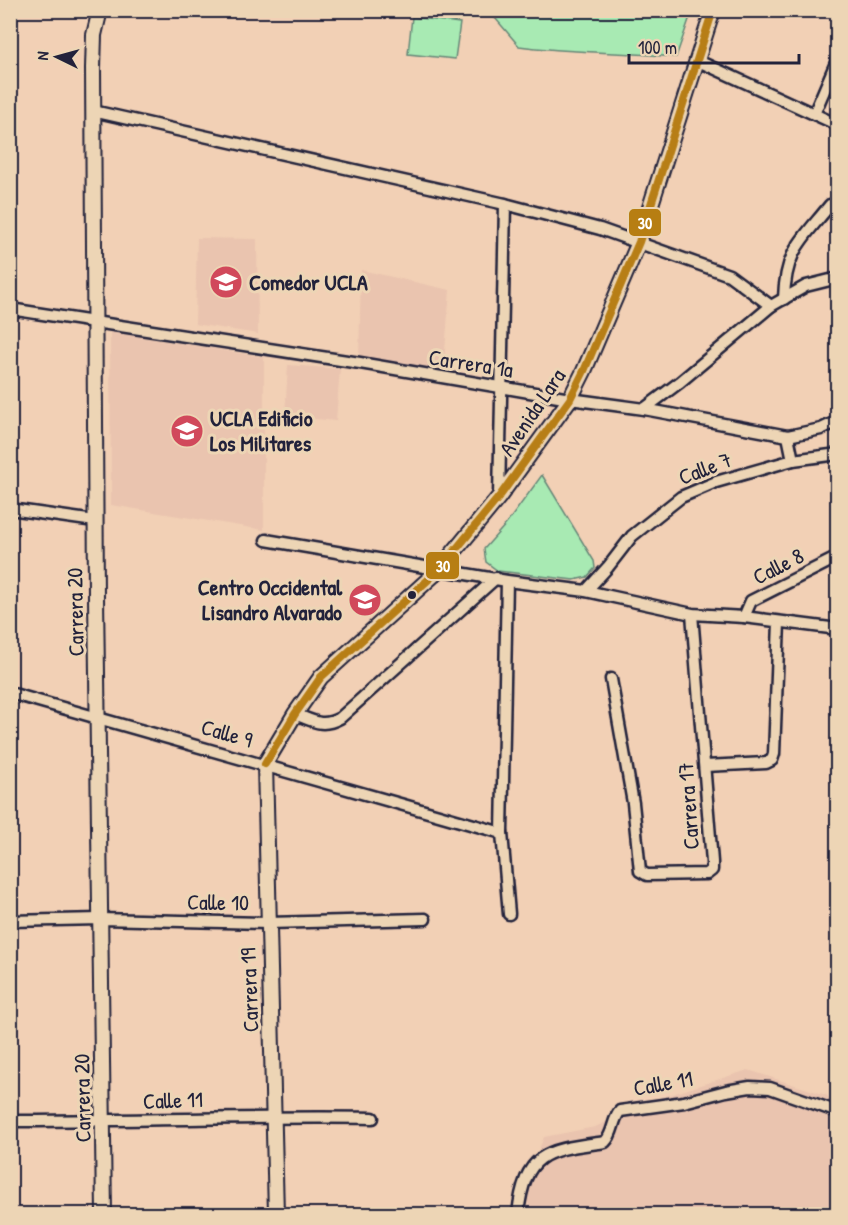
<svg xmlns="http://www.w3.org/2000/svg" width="848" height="1225" font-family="'Patrick Hand',sans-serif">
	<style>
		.built { fill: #eac4af }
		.green { fill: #a8eab3; stroke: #658677; stroke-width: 1.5 }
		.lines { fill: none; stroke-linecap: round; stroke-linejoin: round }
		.minor-casing { stroke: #22223b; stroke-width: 15 }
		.tertiary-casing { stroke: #22223b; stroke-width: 18 }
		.minor { stroke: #edd5b5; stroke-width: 10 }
		.tertiary { stroke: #edd5b5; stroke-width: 14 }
		.bus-1-casing { stroke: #edd5b5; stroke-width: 12 }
		.bus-1 { stroke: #b77e12; stroke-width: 8 }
		.bus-dot { fill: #22223b; stroke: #edd5b5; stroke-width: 2 }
		.labels { text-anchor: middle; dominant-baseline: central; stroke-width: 6; stroke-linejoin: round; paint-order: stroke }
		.poi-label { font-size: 22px; font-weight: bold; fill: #22223b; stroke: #edd5b5; text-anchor: start }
		.street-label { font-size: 22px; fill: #22223b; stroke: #edd5b5 }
		.line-badge { stroke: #edd5b5; stroke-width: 2 }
		.badge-label { font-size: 16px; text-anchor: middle; font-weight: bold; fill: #fff }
	</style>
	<rect width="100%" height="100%" fill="#f2d0b5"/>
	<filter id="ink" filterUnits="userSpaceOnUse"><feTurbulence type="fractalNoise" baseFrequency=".0167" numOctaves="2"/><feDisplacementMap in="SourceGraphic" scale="12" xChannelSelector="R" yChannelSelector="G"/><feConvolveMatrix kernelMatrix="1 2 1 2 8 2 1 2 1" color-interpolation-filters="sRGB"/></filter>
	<g filter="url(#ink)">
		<g class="built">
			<polygon points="197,238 257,239 258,334 195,324"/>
			<polygon points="361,270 450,290 443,375 359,360"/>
			<polygon points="110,332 264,357 264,530 111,505"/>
			<polygon points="288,365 340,369 336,421 285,416"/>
			<polygon points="748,1070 826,1095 837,1104 837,1214 527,1214 530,1171 544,1137 595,1127 657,1099"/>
		</g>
		<g class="green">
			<path d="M485,11H692L676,57C624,52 571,53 519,46L496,19Z"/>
			<polygon points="412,17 460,23 455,59 408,54"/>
			<polygon points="542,475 594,561 595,568 587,577 574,580 498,571 486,562 484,549 507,523"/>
		</g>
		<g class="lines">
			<defs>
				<g id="minor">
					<polyline points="696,60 838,125"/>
					<polyline points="93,111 505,204 600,229 729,275 771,306"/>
					<polyline points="814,114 838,58"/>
					<path d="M784,299C785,251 802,240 830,205"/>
					<polyline points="10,309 360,363 570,399 644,409 680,382 771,306 806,286 838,278"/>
					<polyline points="644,409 788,436"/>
					<polyline points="793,460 788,436 821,429 838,421"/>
					<polyline points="499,497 505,204"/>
					<polyline points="10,509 95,521"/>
					<polyline points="266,540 507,581 586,591 692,614 744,617 838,629"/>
					<polyline points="507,581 502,833 509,914"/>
					<polyline points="586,591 608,567 632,536 681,497 716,482 793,460 838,454"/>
					<polyline points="744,617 751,601 838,557"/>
					<polyline points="611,679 633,803 640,871 647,875 707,874 712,870 712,862 692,614"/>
					<polyline points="10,693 502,833"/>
					<path d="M295,714C313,721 322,728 340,718L496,578"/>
					<polyline points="705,766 766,763 772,760 774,754 779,622"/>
					<polyline points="10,921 100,919 268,923 425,919"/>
					<path d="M10,1121C131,1121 252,1116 373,1118"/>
					<path d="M518,1214C525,1149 550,1150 605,1142C614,1133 612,1120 620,1111L684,1102L726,1091L750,1087L770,1088L838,1112"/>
				</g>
				<g id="tertiary">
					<polyline points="100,10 94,35 93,68 96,597 104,1214"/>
					<polyline points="276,1214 265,764 295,714 321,677 439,570 499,497 570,399 584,371 639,242 713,10"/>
				</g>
			</defs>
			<use href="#minor" class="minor-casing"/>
			<use href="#tertiary" class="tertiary-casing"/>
			<use href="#minor" class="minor"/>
			<use href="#tertiary" class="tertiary"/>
			<defs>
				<polyline id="bus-1" points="265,764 295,714 321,677 439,570 499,497 570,399 584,371 639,242 713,10"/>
			</defs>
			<use href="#bus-1" class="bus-1-casing"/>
			<use href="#bus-1" class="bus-1"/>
		</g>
	</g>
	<defs>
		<symbol id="university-disc" viewBox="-11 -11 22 22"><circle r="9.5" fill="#d1495b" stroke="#edd5b5"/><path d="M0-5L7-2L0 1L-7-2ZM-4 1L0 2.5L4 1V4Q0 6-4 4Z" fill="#fff"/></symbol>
	</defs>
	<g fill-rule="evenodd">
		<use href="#university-disc" x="207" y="263" width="38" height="38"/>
		<use href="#university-disc" x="168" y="412" width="38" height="38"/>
		<use href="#university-disc" x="346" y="581" width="38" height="38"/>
	</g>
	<circle class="bus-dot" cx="412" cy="595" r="5"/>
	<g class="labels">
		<g class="poi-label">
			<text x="249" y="282">Comedor UCLA</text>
			<text x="210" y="418">UCLA Edificio<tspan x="210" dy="25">Los Militares</tspan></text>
			<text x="342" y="587" text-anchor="end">Centro Occidental<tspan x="342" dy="25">Lisandro Alvarado</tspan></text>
		</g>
		<g class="street-label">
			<text transform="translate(471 363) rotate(9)">Carrera 1a</text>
			<text transform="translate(532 412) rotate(-56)">Avenida Lara</text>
			<text transform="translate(705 468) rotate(-21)">Calle 7</text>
			<text transform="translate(778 566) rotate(-27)">Calle 8</text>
			<text transform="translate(75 612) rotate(-91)">Carrera 20</text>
			<text transform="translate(227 733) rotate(16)">Calle 9</text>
			<text transform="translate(688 806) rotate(-94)">Carrera 17</text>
			<text transform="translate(218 902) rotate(1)">Calle 10</text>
			<text transform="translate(249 990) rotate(-92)">Carrera 19</text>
			<text transform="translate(663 1083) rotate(-10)">Calle 11</text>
			<text transform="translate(82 1098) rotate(-91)">Carrera 20</text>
			<text transform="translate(173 1100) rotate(-2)">Calle 11</text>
		</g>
	</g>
	<g class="line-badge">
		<rect x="628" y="208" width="34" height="29" rx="6" fill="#b77e12"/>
		<rect x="425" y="551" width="35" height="29" rx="6" fill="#b77e12"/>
	</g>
	<g class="badge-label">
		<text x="645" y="229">30</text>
		<text x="443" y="572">30</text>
	</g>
	<rect width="848" height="1225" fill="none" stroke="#edd5b5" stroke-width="36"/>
	<rect x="18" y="18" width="812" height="1189" fill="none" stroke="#22223b" stroke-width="2" filter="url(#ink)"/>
	<g transform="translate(57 57) rotate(275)" stroke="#edd5b5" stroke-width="4.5" paint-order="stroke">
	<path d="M0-4.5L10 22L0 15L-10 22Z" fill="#22223b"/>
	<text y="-9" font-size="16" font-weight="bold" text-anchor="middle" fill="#22223b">N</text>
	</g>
	<path d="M629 54v9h170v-9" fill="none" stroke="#22223b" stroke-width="3"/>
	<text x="638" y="54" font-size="18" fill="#22223b" stroke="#edd5b5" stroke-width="4.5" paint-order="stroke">100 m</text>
</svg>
